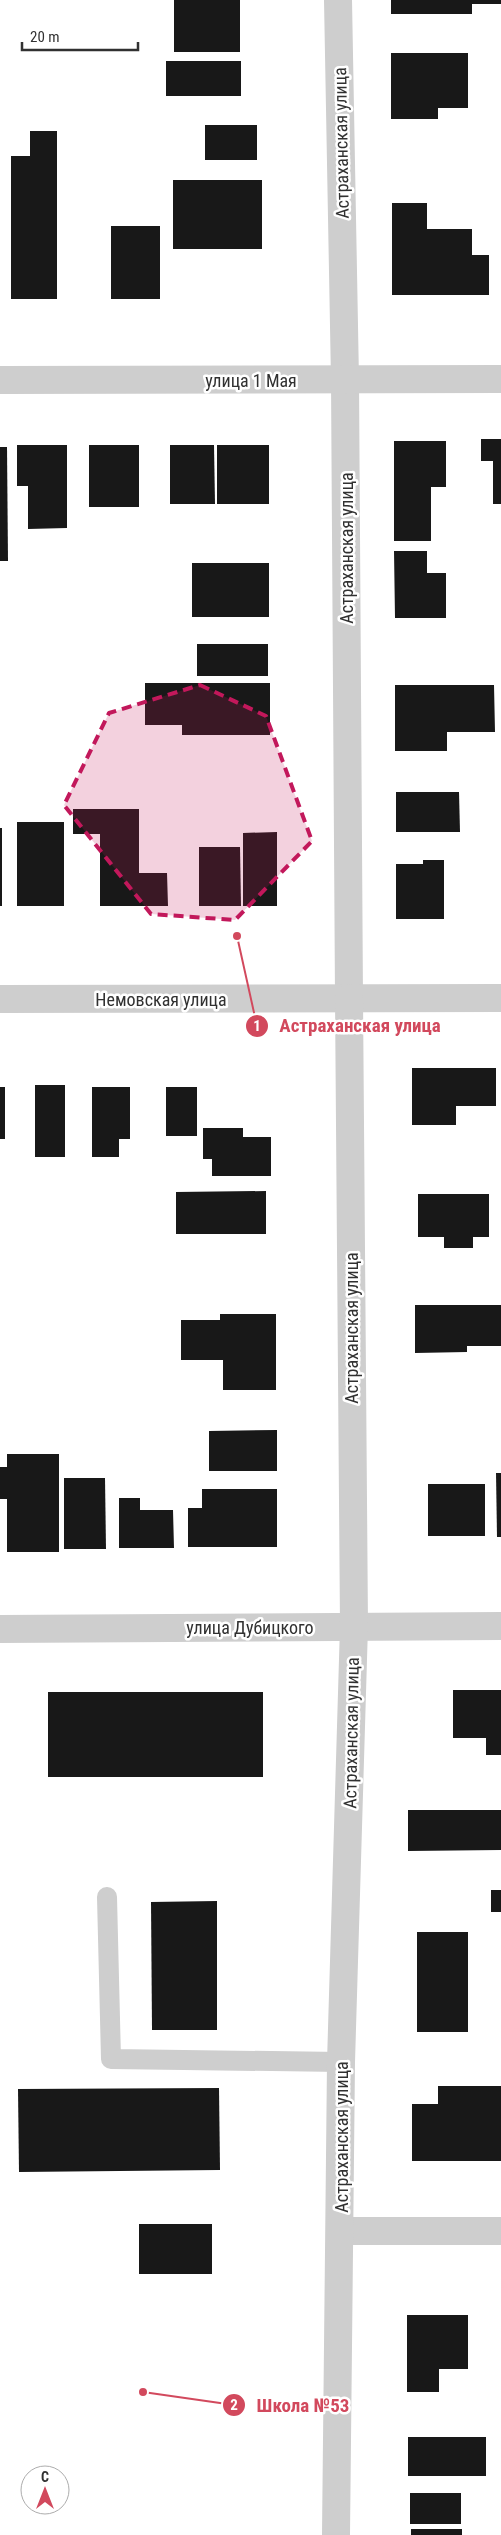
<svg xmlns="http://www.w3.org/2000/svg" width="501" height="2535" font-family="'Roboto Condensed',sans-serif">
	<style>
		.building { fill: #181818 }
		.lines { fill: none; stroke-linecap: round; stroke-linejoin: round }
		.service { stroke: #cecece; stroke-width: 20 }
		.minor { stroke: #cecece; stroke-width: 28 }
		.tertiary { stroke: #cecece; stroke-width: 28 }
		.marked { fill: #c2185b; fill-opacity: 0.2; stroke: #c2185b; stroke-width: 4; stroke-dasharray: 10 6; stroke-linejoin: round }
		.labels { text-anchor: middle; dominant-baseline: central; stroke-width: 5; stroke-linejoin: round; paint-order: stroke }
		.street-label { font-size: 18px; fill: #313131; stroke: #fff }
		.leader { fill: none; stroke: #d2495d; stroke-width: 2 }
		.callout-dot { fill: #d2495d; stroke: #fff; stroke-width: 2 }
		.mark-label { font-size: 15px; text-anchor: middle; font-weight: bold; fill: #fff }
		.callout-label { font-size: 19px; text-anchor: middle; font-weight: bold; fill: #d2495d; stroke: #fff; stroke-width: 5; stroke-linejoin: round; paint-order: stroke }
	</style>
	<rect width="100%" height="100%" fill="#fff"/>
	<g class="building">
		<rect x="174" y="0" width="66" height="52"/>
		<polygon points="391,0 501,0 501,4 472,4 472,14 391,14"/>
		<polygon points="391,53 468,53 468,108 438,108 438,119 391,119"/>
		<rect x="166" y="61" width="75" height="35"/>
		<rect x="205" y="125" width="52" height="35"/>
		<polygon points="30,131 57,131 57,299 11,299 11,156 30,156"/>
		<rect x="173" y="180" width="89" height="69"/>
		<polygon points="392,203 427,203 427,229 472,229 472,255 489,255 489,295 392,295"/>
		<rect x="111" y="226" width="49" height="73"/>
		<polygon points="481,439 501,439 501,504 493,504 493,461 481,461"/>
		<polygon points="394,441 446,441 446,487 431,487 431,541 394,541"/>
		<polygon points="17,445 67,445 67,528 28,529 28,486 17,486"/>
		<rect x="89" y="445" width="50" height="62"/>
		<polygon points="170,445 214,445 215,504 170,504"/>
		<rect x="217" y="445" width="52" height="59"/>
		<polygon points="0,447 7,447 8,561 0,561"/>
		<polygon points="394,551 427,551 427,573 446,573 446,618 395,618"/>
		<rect x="192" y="563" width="77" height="54"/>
		<rect x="197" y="644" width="71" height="32"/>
		<polygon points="145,683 270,683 270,735 182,735 182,725 145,725"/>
		<polygon points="395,685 494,685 495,732 447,732 447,751 395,751"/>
		<polygon points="396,792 459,792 460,832 396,832"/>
		<polygon points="73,809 139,809 139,873 167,873 168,906 100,906 100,834 73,834"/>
		<rect x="17" y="822" width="47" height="84"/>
		<rect x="0" y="828" width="2" height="78"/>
		<polygon points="277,832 277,906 243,906 243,833"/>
		<polygon points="199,847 240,847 241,906 199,906"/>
		<polygon points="423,860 444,860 444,919 396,919 396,864 423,864"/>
		<polygon points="412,1068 496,1068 496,1106 456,1106 456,1125 412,1125"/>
		<rect x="35" y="1085" width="30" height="72"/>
		<rect x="0" y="1087" width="5" height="52"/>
		<polygon points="92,1087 130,1087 130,1139 119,1139 119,1157 92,1157"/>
		<rect x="166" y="1087" width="31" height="49"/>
		<polygon points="203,1128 243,1128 243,1137 271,1137 271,1176 212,1176 212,1159 203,1159"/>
		<polygon points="266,1191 266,1234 176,1234 176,1192"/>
		<polygon points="418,1194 489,1194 489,1237 473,1237 473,1248 444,1248 444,1237 418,1237"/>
		<polygon points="415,1305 501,1305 501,1346 467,1346 467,1352 415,1353"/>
		<polygon points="220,1314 276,1314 276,1390 223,1390 223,1360 181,1360 181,1320 220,1320"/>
		<polygon points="277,1430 277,1471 209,1471 209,1431"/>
		<polygon points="7,1454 59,1454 59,1552 7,1552 7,1499 0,1499 0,1467 7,1467"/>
		<polygon points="496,1473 501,1473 501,1537 497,1537"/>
		<polygon points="64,1478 105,1478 106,1549 64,1549"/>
		<rect x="428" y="1484" width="57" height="52"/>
		<polygon points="202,1489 277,1489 277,1547 188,1547 188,1508 202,1508"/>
		<polygon points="119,1498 140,1498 140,1510 173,1510 174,1548 119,1548"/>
		<polygon points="453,1690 501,1690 501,1755 486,1755 486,1738 453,1738"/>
		<rect x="48" y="1692" width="215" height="85"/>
		<polygon points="408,1810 501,1810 501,1850 408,1851"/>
		<rect x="491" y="1890" width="10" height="22"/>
		<polygon points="217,1901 217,2030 152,2030 151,1902"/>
		<rect x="417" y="1932" width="51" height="100"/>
		<polygon points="438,2086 501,2086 501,2161 412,2161 412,2104 438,2104"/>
		<polygon points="219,2088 220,2170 19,2172 18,2089"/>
		<rect x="139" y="2224" width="73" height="50"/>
		<polygon points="407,2315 468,2315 468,2369 439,2369 439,2392 407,2392"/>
		<rect x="408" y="2437" width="78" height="39"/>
		<rect x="410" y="2493" width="51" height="31"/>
		<rect x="411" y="2529" width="51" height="6"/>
	</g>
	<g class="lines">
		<polyline class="service" points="107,1897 111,2059 341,2062"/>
		<g class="minor">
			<polyline points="338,0 345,380 349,998"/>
			<polyline points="0,380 501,379"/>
			<polyline points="0,1629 501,1626"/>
		</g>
		<g class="tertiary">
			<polyline points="0,999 501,998"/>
			<polyline points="340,2231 501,2231"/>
			<polyline points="336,2535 341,2062 354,1626 349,998"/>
		</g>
	</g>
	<path class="marked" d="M200,685L266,716L312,841L235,920L151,914L64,805L109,713Z"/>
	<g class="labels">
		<g class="street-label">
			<text transform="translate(341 143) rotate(-91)">Астраханская улица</text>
			<text x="251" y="380">улица 1 Мая</text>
			<text transform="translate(346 548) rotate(-90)">Астраханская улица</text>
			<text x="161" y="999">Немовская улица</text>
			<text transform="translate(351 1328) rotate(-90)">Астраханская улица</text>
			<text x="250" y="1627">улица Дубицкого</text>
			<text transform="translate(351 1733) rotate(-89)">Астраханская улица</text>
			<text transform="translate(341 2137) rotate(-90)">Астраханская улица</text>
		</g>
	</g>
	<path class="leader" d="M237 936L257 1026M143 2392L234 2405"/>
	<g class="callout-dot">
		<circle cx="237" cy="936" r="5"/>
		<circle cx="143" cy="2392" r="5"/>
		<circle cx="257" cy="1026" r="12"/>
		<circle cx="234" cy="2405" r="12"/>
	</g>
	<g class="mark-label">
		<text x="257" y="1031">1</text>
		<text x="234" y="2410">2</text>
	</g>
	<g class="callout-label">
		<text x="360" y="1032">Астраханская улица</text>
		<text x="303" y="2412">Школа №53</text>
	</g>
	<g transform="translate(45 2490)"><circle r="24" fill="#ffffff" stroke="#adadad"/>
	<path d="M0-4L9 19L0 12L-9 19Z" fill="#d2495d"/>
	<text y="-8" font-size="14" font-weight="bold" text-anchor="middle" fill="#313131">С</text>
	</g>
	<path d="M22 42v8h116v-8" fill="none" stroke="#313131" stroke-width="2.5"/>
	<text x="30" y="42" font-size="15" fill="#313131" stroke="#ffffff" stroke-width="4" paint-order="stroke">20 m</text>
</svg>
